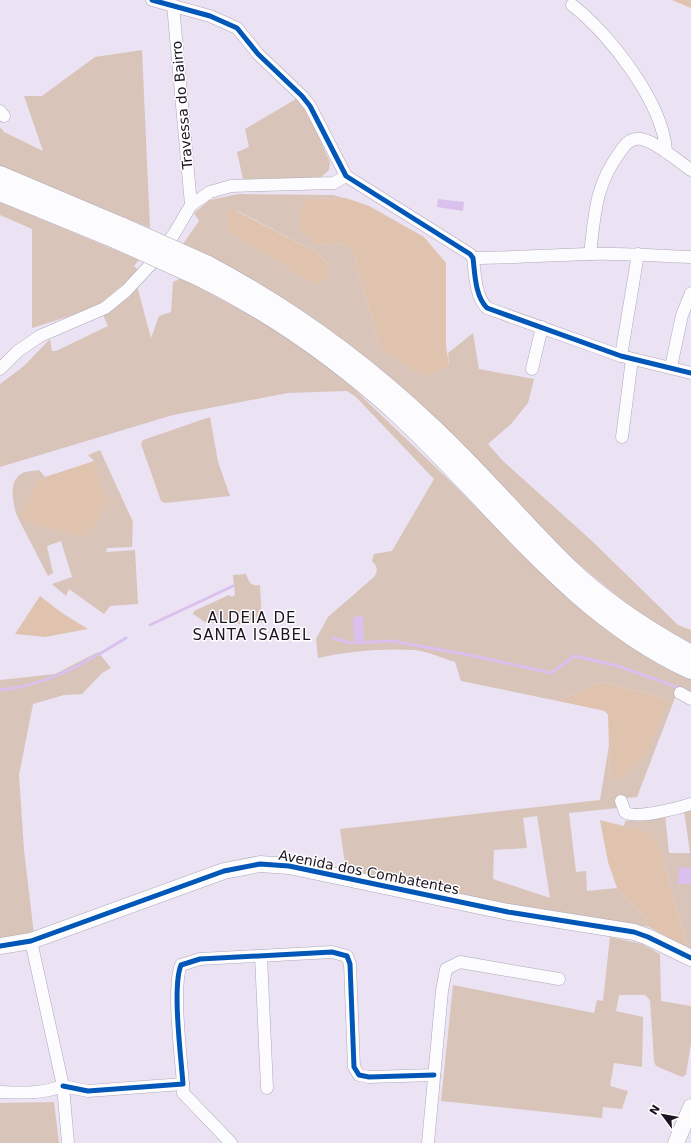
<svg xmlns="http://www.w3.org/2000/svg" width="691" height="1143" font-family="'DejaVu Sans',sans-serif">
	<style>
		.green { fill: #d8c4b9; fill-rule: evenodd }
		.forest { fill: #dfc3af }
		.water { fill: #dac1ed }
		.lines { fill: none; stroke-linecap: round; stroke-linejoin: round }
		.stream { stroke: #dac1ed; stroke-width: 3 }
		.street-casing { stroke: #afa8b6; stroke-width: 13 }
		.secondary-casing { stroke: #afa8b6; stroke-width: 17 }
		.primary-casing { stroke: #afa8b6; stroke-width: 19 }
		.street { stroke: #fcfbfd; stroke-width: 12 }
		.secondary { stroke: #fcfbfd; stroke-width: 16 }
		.primary { stroke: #fcfbfd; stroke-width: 18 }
		.primary-bridge-casing { stroke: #afa8b6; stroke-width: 19; stroke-linecap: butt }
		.primary-bridge { stroke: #fcfbfd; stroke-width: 18 }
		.cycleway-casing { stroke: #fff; stroke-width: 8 }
		.cycleway { stroke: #0057b8; stroke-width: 5 }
		.labels { text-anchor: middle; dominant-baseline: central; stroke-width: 3; stroke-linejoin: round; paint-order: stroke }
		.street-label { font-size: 14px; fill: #1b1421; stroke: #fff }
		.neighbourhood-label { font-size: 15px; letter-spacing: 1px; fill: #1b1421; stroke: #fff }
	</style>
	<rect width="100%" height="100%" fill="#ebe3f3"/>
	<g class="green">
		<polygon points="142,50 150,228 0,167 0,127 4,132 43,151 24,96 42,96 95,57"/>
		<polygon points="296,99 308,113 330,162 329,170 320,178 243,179 237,152 249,147 245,129"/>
		<path d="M238,194L333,195L344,198L306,199C297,214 310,231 317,246C333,242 342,239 353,253L380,347L411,370L449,365L448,353L473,333L479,369L534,379L528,403L511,424L488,444L503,461L592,541L678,625L691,630V644C643,619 602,585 562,549L375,364L309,315L210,257L183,244L199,221L194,213L210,200ZM234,209L316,252L329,265V278Z"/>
		<polygon points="0,202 139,260 134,266 139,271 95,308 32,328 32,229 0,215"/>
		<path d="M181,278L263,322L319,360L353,388L450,481L536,567L691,678V697L678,690L637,797L615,799L618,808L569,813L576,872L586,871L587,891L617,888L645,916L649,927L472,898L346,871L340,829L600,800L609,745L610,779L669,699L601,682L558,701L461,681L455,662C442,658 427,651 414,650C385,648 346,651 318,658L316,639L328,617L374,577C378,571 378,567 372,561L374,554L392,551L434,479L356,397L347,391L288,393L173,415L0,467V384L24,366L50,339L52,351H56L108,326L103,315L137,286L151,338L159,316L171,312L173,282ZM537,816L550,898L493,879L494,850L527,848L523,818Z"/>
		<polygon points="210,417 218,462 230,496 165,503 161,501 141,444 143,440"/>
		<path d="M100,450L133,522L132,547L107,548L106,552L135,550L138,604L110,606L104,614L69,589L66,596L52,584L72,577L61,541L47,546L53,573L48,576L17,516C13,504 8,482 21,474C25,471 34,471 39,470L45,477L37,481L20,514L23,521L94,461L88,455Z"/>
		<path d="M246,574C249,583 251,586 260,585L262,623L237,624L234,610L230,611L231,622L206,623L193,614L194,611L229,595L232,597L235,595L233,575Z"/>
		<polygon points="98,652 111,668 102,673 82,694 64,695 33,704 19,775 24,850 34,934 0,939 0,680 55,674"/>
		<polygon points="691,809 691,950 687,948 662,853 652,834 624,826 625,821 665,815 669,853 690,853 684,811"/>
		<polygon points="610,937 642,944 660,954 661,1001 691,1006 691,1043 686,1075 682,1077 656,1066 654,1061 650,1000 645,995 619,995 616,1011 643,1017 643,1022 642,1067 614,1063 610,1086 628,1091 622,1109 603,1107 602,1118 441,1101 453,985 594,1013 597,1000 603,1001"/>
		<polygon points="54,1102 59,1143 0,1143 0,1103"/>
	</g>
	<g class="forest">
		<polygon points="672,0 691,0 691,8"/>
		<path d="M346,198L369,206L424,237L446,263V346L449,365L429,376L411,370L380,347L353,253C342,239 333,242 317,246L299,229L302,205L306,199Z"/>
		<polygon points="233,209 316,252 329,265 329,278 315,284 227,231 228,210"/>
		<polygon points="94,461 108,505 88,534 82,537 23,521 19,514 37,481 45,477"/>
		<polygon points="40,596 62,613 88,629 45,637 15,634"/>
		<polygon points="601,682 669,699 647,753 621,779 610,779 608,715 605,711 558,701"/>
		<polygon points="600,820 652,833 662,853 687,948 649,927 645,916 617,888 608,862"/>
	</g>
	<g class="water">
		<polygon points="438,199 464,202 463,211 437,207"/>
		<polygon points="363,616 364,641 354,641 353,617"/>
		<polygon points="679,867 691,868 691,884 678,884"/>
	</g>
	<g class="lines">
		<g class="stream">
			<polyline points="150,625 233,586"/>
			<polyline points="333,638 350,643 392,641 474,656 551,673 575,656 618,666 691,692"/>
			<path d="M0,690C47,686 87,662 126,638"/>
		</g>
		<defs>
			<g id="street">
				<path d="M152,0L210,16L237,28L258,54L302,96L310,106L346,176L470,254L473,258C475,274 475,296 487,308L621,356L691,373"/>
				<polyline points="173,5 191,205"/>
				<path d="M572,5C609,33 664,104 666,152"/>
				<polyline points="0,111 4,116"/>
				<path d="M590,254C595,213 595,186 620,152C624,146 628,140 636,139C650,136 679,162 691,170"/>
				<path d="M473,258C512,258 550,255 589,254C623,253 657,256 691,257"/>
				<polyline points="621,356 638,254"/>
				<polyline points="671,367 682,315 691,293"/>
				<polyline points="0,369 18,351 40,336 105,308 126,291 152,263 174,234 191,205 210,192 231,186 334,183 346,176"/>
				<polyline points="532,369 542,327"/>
				<polyline points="622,437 632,359"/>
				<polyline points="680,693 691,699"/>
				<path d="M621,801L625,812C634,820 679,808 691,804"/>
				<polyline points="31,941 63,1086 68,1143"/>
				<polyline points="261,956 267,1088"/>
				<polyline points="183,1084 183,1093 231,1143"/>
				<path d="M63,1086L88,1091L183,1084C181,1057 172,987 181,965L200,959L332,952L347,956L350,964L354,1067L359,1075L369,1077L434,1075"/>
				<path d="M0,1092C23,1093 41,1094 63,1086"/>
				<polyline points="428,1143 442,991 446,969 460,962 559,979"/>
			</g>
			<g id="secondary">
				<polyline points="0,946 31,941 224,871 260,864 289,866 508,912 634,932 648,937 691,958"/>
				<polyline points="676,1143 691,1107"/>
			</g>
			<g id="primary">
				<polyline points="0,175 123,227"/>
				<polyline points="0,192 117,240"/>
				<path d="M206,264C288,307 361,360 428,423C477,468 520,520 568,567C604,602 647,630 691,654"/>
				<path d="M199,277C272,313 340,361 400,416C493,503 572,616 691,670"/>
			</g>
		</defs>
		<use href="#street" class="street-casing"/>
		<use href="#secondary" class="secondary-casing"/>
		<use href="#primary" class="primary-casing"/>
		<use href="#street" class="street"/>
		<use href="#secondary" class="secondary"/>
		<use href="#primary" class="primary"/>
		<defs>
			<g id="primary-bridge">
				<polyline points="123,227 206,264"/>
				<polyline points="117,240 199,277"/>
			</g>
		</defs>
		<use href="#primary-bridge" class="primary-bridge-casing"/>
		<use href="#primary-bridge" class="primary-bridge"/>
		<defs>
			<g id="cycleway">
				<path d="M152,0L210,16L237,28L258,54L302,96L310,106L346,176L470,254L473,258C475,274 475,296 487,308L621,356L691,373"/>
				<polyline points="0,946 31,941 224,871 260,864 289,866 508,912 634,932 648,937 691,958"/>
				<path d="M63,1086L88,1091L183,1084C181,1057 172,987 181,965L200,959L332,952L347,956L350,964L354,1067L359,1075L369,1077L434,1075"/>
			</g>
		</defs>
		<use href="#cycleway" class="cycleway-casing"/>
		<use href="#cycleway" class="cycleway"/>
	</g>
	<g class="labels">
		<g class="street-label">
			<text transform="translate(182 105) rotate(-95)">Travessa do Bairro</text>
			<text transform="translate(369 872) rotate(11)">Avenida dos Combatentes</text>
		</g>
		<g class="neighbourhood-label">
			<text x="252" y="618">ALDEIA DE<tspan x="252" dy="17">SANTA ISABEL</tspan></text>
		</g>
	</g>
	<g transform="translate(663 1115) rotate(302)" stroke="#ffffff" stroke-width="3" paint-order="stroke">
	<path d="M0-3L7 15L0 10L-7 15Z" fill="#1b1421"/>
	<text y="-6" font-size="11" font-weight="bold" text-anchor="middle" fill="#1b1421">N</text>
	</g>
</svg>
